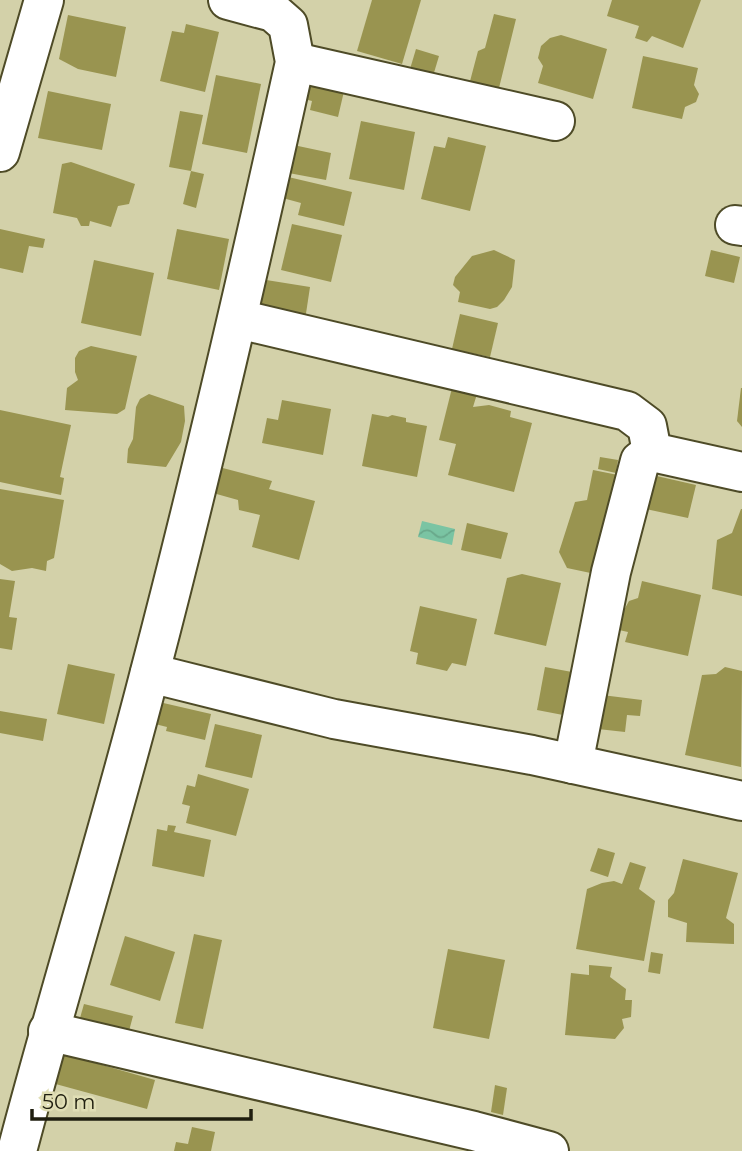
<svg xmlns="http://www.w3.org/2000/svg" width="742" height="1151" font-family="Montserrat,sans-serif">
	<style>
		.water { fill: url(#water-waves) }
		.building { fill: #999450 }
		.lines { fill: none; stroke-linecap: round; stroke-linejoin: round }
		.minor-casing { stroke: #4e4b27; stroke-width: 42 }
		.minor { stroke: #fff; stroke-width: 38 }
	</style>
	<defs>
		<pattern id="water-waves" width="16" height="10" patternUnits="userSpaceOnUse" patternTransform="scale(1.75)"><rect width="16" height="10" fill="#7ac4a3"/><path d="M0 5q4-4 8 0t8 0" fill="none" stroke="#69a88b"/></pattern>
	</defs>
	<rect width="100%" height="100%" fill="#d3d1a9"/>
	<polygon class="water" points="422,521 455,529 452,545 418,537"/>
	<g class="building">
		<polygon points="372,0 421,0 402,64 357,51"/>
		<polygon points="612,0 701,0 683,48 652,36 647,42 635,38 639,26 607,16"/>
		<polygon points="494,14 516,19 498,92 469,85 478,51 485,48"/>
		<polygon points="68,15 126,27 116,77 78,69 59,59"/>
		<polygon points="186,24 219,32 205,92 160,81 172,31 184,33"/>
		<polygon points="561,35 607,49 593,99 538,83 543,66 538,58 541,46 550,38"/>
		<polygon points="416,49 439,56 430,86 407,79"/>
		<polygon points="643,56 698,68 694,85 699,94 696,102 685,107 682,119 632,108"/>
		<polygon points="216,75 261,84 247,153 202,144"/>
		<polygon points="305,77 345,87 338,117 310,110 312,101 300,98"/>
		<polygon points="48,91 111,104 102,150 38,138"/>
		<polygon points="180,111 203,115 191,171 169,167"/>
		<polygon points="361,121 415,132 404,190 349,179"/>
		<polygon points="448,137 486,146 470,211 421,199 434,146 445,148"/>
		<polygon points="284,143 331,153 326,180 278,171"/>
		<polygon points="71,162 135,184 129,204 118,206 111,227 90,221 89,226 81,226 77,218 53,213 62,164"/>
		<polygon points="191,171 204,174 196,208 183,204"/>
		<polygon points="284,176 352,192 344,226 298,215 301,203 279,197"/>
		<polygon points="292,224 342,235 331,282 281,270"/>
		<polygon points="0,229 45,239 43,248 29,246 23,273 0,268"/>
		<polygon points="177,229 229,239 219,290 167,279"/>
		<polygon points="494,250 515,260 512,287 504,300 497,307 490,309 458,302 460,292 453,285 455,277 472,256"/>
		<polygon points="711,250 740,257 734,283 705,276"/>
		<polygon points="94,260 154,273 141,336 81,323"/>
		<polygon points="260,279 310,287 305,320 255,312"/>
		<polygon points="460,314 498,323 490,357 452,349"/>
		<polygon points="91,346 137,356 125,409 117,414 65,410 67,388 78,380 75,372 75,358 79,351"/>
		<polygon points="452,388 477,394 473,407 489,405 511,411 510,417 532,423 514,492 448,475 456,444 439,440"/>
		<polygon points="741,388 742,388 742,427 737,421"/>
		<polygon points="149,394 184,406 185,421 181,442 166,467 127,463 128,449 133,439 136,407 140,399"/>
		<polygon points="282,400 331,409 323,455 262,443 267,418 278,420"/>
		<polygon points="0,410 71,425 60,477 64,478 61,495 0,482"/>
		<polygon points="372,414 388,417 392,415 406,418 406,422 427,426 417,477 362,466"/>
		<polygon points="600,457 618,460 616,473 598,469"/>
		<polygon points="219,467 272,481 269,489 315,501 299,560 252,547 260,515 239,510 238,500 213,493"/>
		<polygon points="593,470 618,475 600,575 567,568 559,552 575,502 587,500"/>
		<polygon points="648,474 696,485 688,518 641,508"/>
		<polygon points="0,489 64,500 54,558 47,561 46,571 32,568 12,571 0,564"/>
		<polygon points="741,509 742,509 742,596 712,589 717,540 732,533"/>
		<polygon points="467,523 508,533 501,559 461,550"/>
		<polygon points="522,574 561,583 546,646 494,634 507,578"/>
		<polygon points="0,579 15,581 9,617 17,618 12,650 0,648"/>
		<polygon points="642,581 701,595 688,656 625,642 628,632 610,628 614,610 623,612 629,601 638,598"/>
		<polygon points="420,606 477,619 466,666 452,663 447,671 416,664 418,653 410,651"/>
		<polygon points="68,664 115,674 104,724 57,714"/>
		<polygon points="545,667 572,672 563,715 537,710"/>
		<polygon points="725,667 742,671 741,767 685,755 702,675 716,674"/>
		<polygon points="602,695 642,700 640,716 627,715 625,732 598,729"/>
		<polygon points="159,702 211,714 205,740 166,731 167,727 155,724"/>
		<polygon points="0,711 47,719 43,741 0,733"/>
		<polygon points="215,724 262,735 252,778 205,767"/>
		<polygon points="198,774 249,789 236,836 186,823 190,806 182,804 187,785 195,787"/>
		<polygon points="168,825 176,826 174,832 211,840 204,877 152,866 157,829 167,831"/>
		<polygon points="598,848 615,853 608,877 590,871"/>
		<polygon points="683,859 738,873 726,918 734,924 734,944 686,942 687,923 668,917 668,900 674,893"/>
		<polygon points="630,862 646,867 639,889 655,901 644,961 576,949 587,889 602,883 614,881 622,884"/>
		<polygon points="194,934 222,940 203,1029 175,1023"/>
		<polygon points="125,936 175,952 160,1001 110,985"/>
		<polygon points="448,949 505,960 489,1039 433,1028"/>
		<polygon points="651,952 663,954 660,974 648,972"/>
		<polygon points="589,965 612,967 610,977 626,989 625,1000 632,1000 631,1017 622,1019 624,1028 615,1039 565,1035 571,973 589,975"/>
		<polygon points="84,1004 133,1016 129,1031 80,1018"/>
		<polygon points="60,1053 155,1080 147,1109 52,1083"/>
		<polygon points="495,1085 507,1088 503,1115 491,1112"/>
		<polygon points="192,1127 215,1132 211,1151 174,1151 176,1142 188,1144"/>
	</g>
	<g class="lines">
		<defs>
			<g id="minor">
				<polyline points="295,62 555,121"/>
				<polyline points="0,152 44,0"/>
				<polyline points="735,225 742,226"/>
				<polyline points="238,319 627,411 647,426 652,452 742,472"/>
				<polyline points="150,673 334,719 532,755 742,801"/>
				<polyline points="573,764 611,572 640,461 652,452"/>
				<polyline points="48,1031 474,1131 549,1151"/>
				<path d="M17,1151C59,991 109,833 150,672C203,470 250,266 295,62L288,25L273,12L228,0"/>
			</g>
		</defs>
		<use href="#minor" class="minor-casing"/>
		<use href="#minor" class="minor"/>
	</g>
	<path d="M32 1109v10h219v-10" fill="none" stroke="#1f1e0f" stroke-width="3.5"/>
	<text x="42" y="1109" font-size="21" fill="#1f1e0f" stroke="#e0deb5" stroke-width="5" paint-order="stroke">50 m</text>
</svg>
